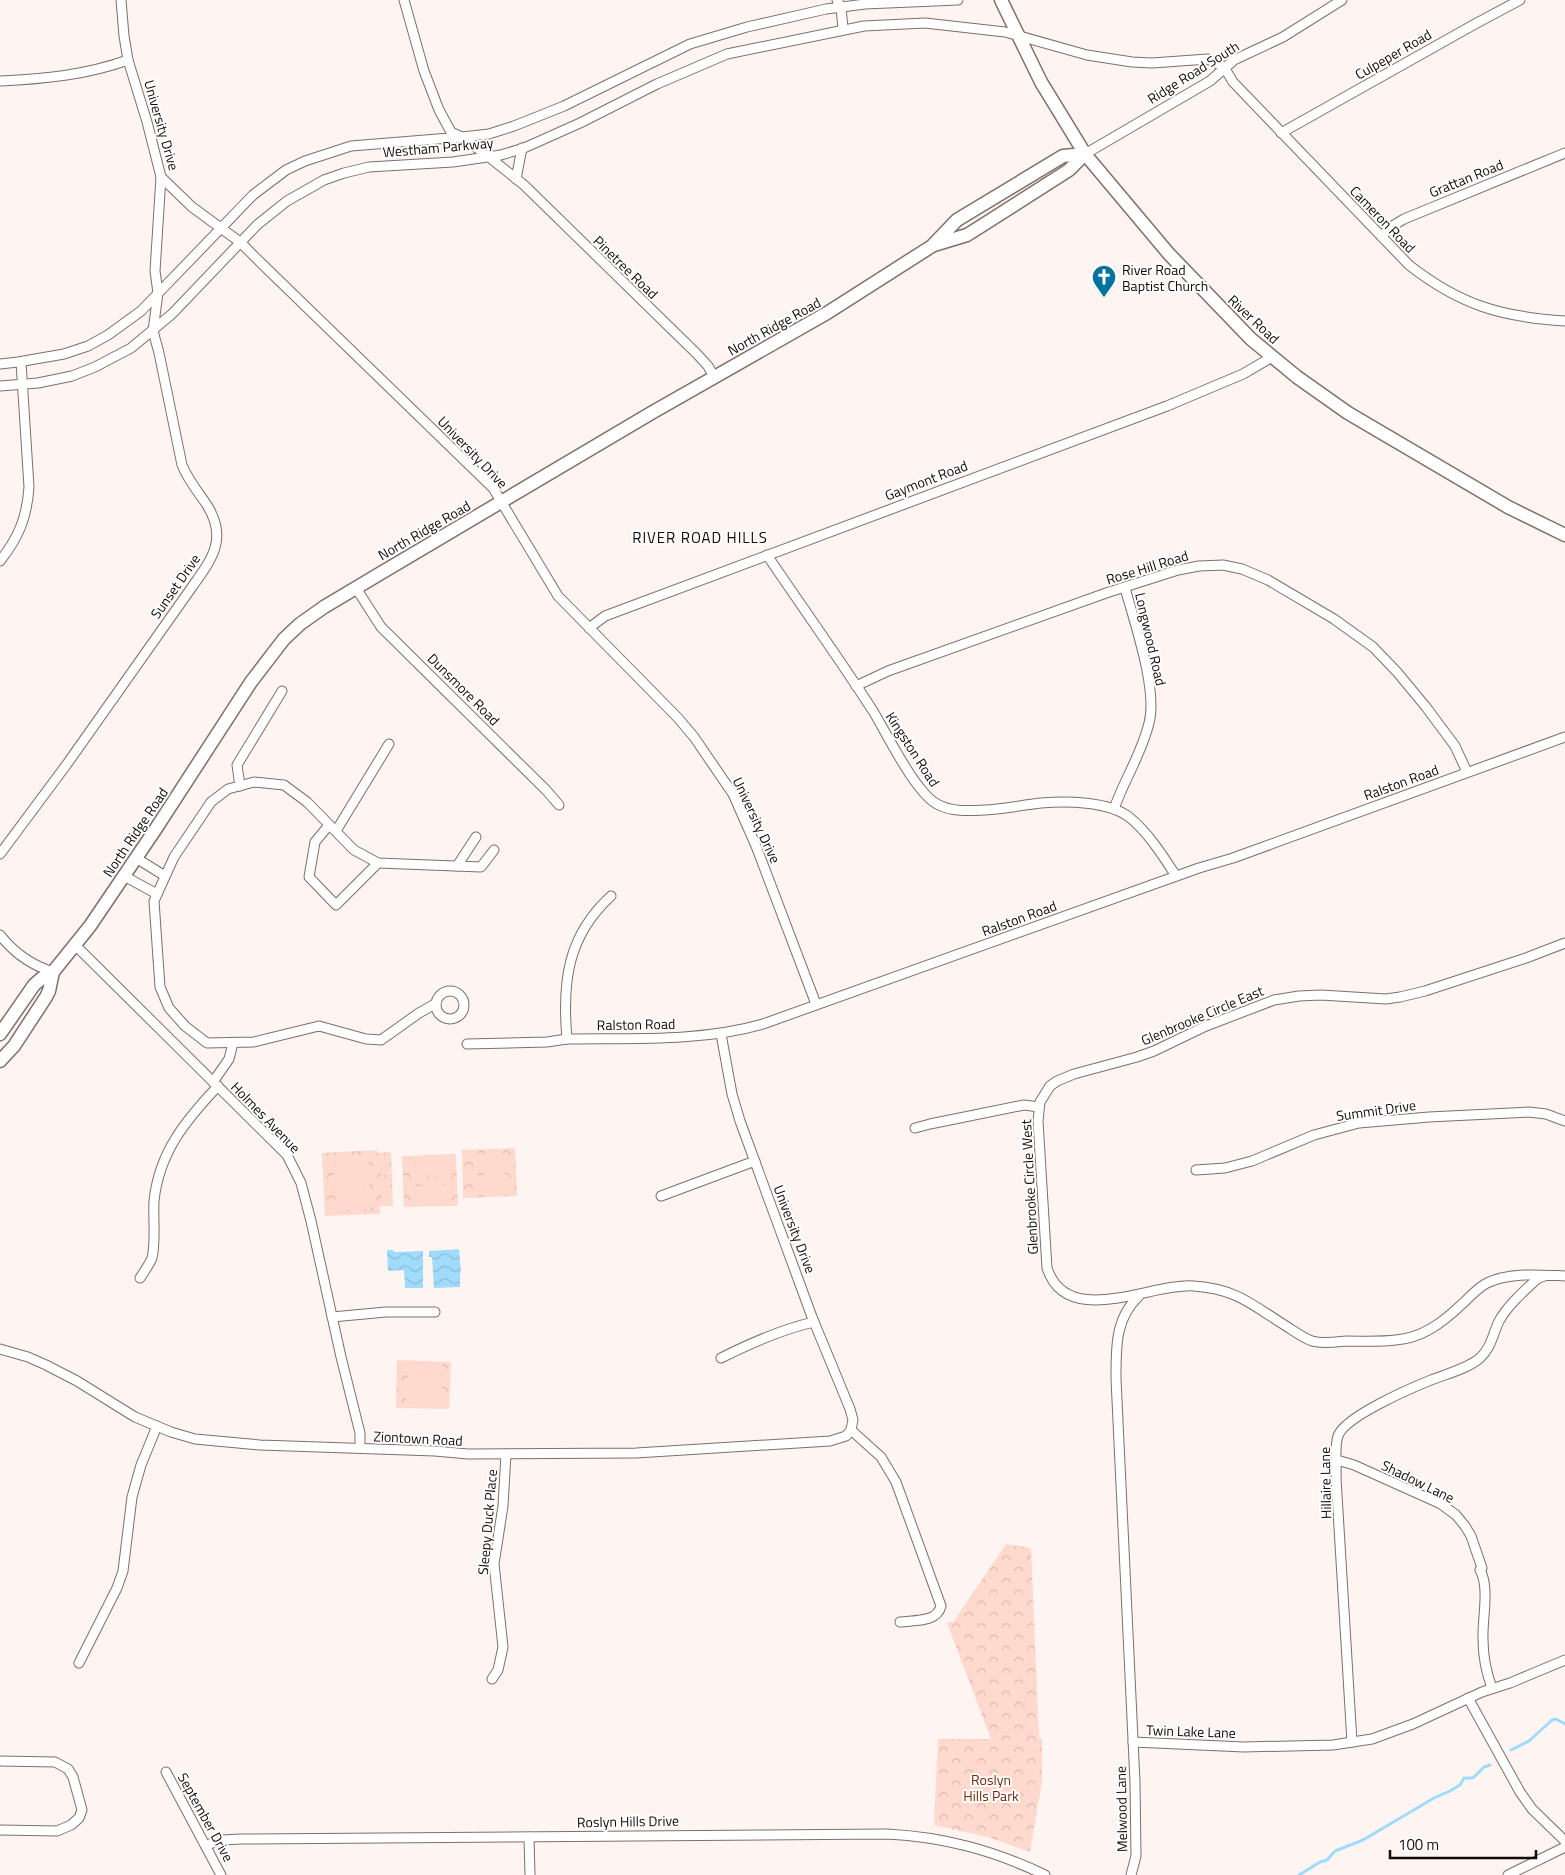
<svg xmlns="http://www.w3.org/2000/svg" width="1565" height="1875" font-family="'Titillium Web',sans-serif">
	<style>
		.park { fill: url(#park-crowns) }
		.garden { fill: #ffd9cd }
		.water { fill: url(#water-waves) }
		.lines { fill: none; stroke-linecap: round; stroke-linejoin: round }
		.stream { stroke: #a1dbfb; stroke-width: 3 }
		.street-casing { stroke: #816e68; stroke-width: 11 }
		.secondary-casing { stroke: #816e68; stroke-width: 15 }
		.street { stroke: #fff; stroke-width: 9 }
		.secondary { stroke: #fff; stroke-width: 12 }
		.labels { text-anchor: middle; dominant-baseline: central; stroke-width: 4; stroke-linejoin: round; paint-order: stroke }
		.street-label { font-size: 14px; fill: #110a08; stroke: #fff }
		.poi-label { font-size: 14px; fill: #110a08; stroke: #fff; text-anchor: start }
		.park-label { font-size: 14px; fill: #792506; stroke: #fff }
		.neighbourhood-label { font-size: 15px; letter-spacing: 1px; fill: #110a08; stroke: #fff }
	</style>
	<defs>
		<pattern id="park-crowns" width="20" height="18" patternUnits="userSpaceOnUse" patternTransform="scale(1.25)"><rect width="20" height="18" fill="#ffd9cd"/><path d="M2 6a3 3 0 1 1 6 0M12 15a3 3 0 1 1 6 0" fill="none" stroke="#dab9af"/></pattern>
		<pattern id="water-waves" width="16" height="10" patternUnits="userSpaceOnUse" patternTransform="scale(1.25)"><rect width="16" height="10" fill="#a1dbfb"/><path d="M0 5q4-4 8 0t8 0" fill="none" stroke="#8abbd6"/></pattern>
	</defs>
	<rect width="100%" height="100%" fill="#fef5f3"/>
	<g class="park">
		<polygon points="515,1148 517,1196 463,1198 462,1150"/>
		<polygon points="377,1150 378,1153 391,1152 393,1206 380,1206 380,1214 325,1216 322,1153"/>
		<polygon points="456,1154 458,1206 404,1207 402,1156"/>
		<polygon points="397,1360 451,1362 449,1409 396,1408"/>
		<polygon points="1006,1544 1031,1548 1039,1738 1042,1738 1042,1781 1030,1852 991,1838 934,1825 938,1739 991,1739 947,1623 954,1621"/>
	</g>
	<g class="garden">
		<polygon points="507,1153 507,1169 473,1169 472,1154"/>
		<polygon points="368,1155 369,1167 334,1168 334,1156"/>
		<polygon points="380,1155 389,1155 390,1175 381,1175"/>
		<polygon points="448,1158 448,1175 414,1176 413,1160"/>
		<polygon points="369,1172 369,1188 335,1189 334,1173"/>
		<polygon points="508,1174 508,1190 473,1191 472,1176"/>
		<polygon points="381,1182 390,1182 391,1201 382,1202"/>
		<polygon points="449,1185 449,1201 414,1202 414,1186"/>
		<polygon points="370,1193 370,1209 336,1211 335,1195"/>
		<polygon points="408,1364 442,1365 442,1381 408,1380"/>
		<polygon points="407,1386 442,1387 442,1403 406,1402"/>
	</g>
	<g class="water">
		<polygon points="459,1249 461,1272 460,1274 460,1287 434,1288 432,1257 429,1257 429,1251"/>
		<polygon points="387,1250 393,1250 394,1252 423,1251 423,1288 405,1288 404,1270 388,1271"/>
	</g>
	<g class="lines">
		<g class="stream">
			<polyline points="1511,1750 1529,1741 1552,1720 1556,1719 1565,1724"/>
			<polyline points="1299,1875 1320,1862 1327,1860 1335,1851 1363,1840 1434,1798 1450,1791 1460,1785 1464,1778 1473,1778 1484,1767 1490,1765"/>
		</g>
		<defs>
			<g id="street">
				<polyline points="121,0 124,36 128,60 147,122 161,177 192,207 240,242 261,263 493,488 558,596 678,718 694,737 733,794 756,846 816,1004"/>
				<polyline points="404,0 424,71 439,110 451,132 462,137 489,157 524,185 696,353 708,366 714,377"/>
				<polyline points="837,0 841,7 843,29"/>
				<path d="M0,81C44,79 86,75 128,60"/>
				<polyline points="1281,133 1475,24 1520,0"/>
				<polyline points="1085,154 1210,81 1234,60 1283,37 1342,0"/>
				<polyline points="516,179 522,148"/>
				<polyline points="1381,236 1394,225 1404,219 1565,153"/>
				<polyline points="0,364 18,362 64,354 88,346 108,335 141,311 253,195 286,170 305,161 351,146 462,137 489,134 514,126 564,106 690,44 747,27 826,9 865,4 958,0"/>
				<path d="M0,386L38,383L72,376L95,367L131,348L172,314L257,225L287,201L324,180L344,173L369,167L453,162L501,155L524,148L580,123L657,84L727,54L864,26L925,23L1005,32L1087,55L1132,62L1152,63L1208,59L1224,67L1233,82L1409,265C1460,305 1501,317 1565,321"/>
				<path d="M767,555C802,607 839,658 873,711C887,734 915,792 937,804C951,812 969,811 985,810C1004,809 1022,805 1041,803C1066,801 1108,801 1129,817C1148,832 1163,856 1176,876"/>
				<path d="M0,561C19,537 27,517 29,487L21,362"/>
				<polyline points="356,588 381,627 546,790 559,805"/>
				<polyline points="589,628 605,616 1167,406 1243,374 1272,357"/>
				<polyline points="856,686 888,671 1109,592 1178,570 1199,566 1223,565 1242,569 1268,580 1334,619 1373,647 1397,672 1426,707 1455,746 1467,772"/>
				<polyline points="240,786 237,765 282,691"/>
				<path d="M1114,809C1124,780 1142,753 1149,723C1158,690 1134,621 1125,588"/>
				<polyline points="329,825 315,842 309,877 336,905 378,863"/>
				<polyline points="336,831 389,744"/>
				<path d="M0,854L67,764L192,587C212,559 228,539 207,505C198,492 188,480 182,465L159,353L153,331L158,293L155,271L161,177"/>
				<polyline points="136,858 165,876"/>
				<polyline points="457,866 476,837"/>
				<polyline points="124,876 157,894"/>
				<path d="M0,935C14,953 31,965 53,972"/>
				<path d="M1565,943L1526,958L1425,991L1400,997L1386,999L1321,995L1299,996L1274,1000L1206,1026L1154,1051L1137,1057L1074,1074L1057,1081L1050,1086L1040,1102L1038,1121L1047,1268C1067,1330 1153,1282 1194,1286C1237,1289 1252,1305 1286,1326C1294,1331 1303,1338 1312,1341C1323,1344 1335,1342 1346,1341C1363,1341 1379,1342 1396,1340C1422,1338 1442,1323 1461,1305C1469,1298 1477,1288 1487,1283C1509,1272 1540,1275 1565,1276"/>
				<polyline points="75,945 287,1155 301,1183 311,1221 341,1357 360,1433 360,1448"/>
				<circle cx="450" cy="1005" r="14"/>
				<polyline points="435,1004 419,1013 381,1040 366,1039 319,1026 254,1042 207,1043 185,1026 169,1008 160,987 154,901 174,857 211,802 228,789 254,782 284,785 307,802 354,850 378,863 481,867 494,850"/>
				<path d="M567,1039C562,983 567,936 611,896"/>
				<path d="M467,1044L547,1042L567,1039C632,1038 700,1042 763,1024L1199,868L1233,858L1565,737"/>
				<polyline points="213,1082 229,1059 233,1043"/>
				<polyline points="915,1128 930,1124 1024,1105 1039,1107"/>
				<polyline points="1196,1170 1225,1168 1252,1161 1314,1135 1359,1123 1429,1117 1529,1112 1546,1114 1565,1121"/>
				<polyline points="661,1196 755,1161"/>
				<path d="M140,1278C144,1272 149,1265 152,1258C156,1242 153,1218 154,1201C159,1152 186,1120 218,1086"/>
				<polyline points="332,1317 386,1312 435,1312"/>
				<polyline points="0,1349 28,1357 46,1365 77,1381 135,1417 171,1432 195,1439 260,1445 435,1451 468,1454 636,1453 830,1441 846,1436 851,1430 853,1420 850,1409 812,1317 740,1121 732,1094 721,1034"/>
				<path d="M721,1358C751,1343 782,1329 814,1322"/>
				<path d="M851,1430L881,1457L896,1482L941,1606C937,1623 913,1620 900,1622"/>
				<path d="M1337,1460L1354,1465L1441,1504L1456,1515L1465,1526L1471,1536L1482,1568L1480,1570C1490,1587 1482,1620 1483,1639C1483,1657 1486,1672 1492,1688"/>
				<polyline points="79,1663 117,1588 123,1571 132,1497 141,1465 157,1426"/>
				<polyline points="492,1679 498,1670 503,1647 494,1564 503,1506 506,1454"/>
				<polyline points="1468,1698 1520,1792 1532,1809 1565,1841"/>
				<polyline points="1133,1742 1244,1747 1333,1745 1372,1739 1413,1724 1482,1692 1510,1683 1565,1660"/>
				<path d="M1352,1742L1336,1478C1337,1467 1334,1447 1338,1436C1344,1417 1411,1388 1431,1380C1446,1374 1467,1369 1480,1358C1491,1348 1493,1334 1499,1321C1508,1305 1524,1291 1537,1279L1544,1276"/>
				<polyline points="0,1761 55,1762 68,1769 73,1777 82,1810 79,1818 71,1825 57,1831 0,1830"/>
				<polyline points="166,1772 221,1875"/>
				<polyline points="529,1837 530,1875"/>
				<path d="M206,1845L222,1840L241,1839L887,1834C944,1837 993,1850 1045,1875"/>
				<path d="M1131,1875L1136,1856L1135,1782L1116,1379C1116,1348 1115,1318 1139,1296"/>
				<polyline points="1508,1875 1565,1847"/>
			</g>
			<g id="secondary">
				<polyline points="1001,0 1041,82 1085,154 1169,254 1251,339 1297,377 1348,413 1508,507 1565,535"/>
				<polyline points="934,245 967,235 986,223 1069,170 1085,154"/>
				<polyline points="0,1034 34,985 42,978 53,972 90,926 155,830 251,682 284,639 300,624 324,607 381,573 653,412 827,313 932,246 957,220 1063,156 1085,154"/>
				<polyline points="0,1061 14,1046 46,997 49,991 53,972"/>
			</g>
		</defs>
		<use href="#street" class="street-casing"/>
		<use href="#secondary" class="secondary-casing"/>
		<use href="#street" class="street"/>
		<use href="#secondary" class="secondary"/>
	</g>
	<defs>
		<symbol id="church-pin" viewBox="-11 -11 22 30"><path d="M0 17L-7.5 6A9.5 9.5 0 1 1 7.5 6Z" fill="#01739e" stroke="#fff"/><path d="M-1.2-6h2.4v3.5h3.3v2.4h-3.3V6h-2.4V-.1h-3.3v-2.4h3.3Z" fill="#fff"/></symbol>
	</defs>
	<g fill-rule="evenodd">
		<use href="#church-pin" x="1090" y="263" width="28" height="38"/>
	</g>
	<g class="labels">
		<g class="street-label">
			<text transform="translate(1393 54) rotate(-30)">Culpeper Road</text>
			<text transform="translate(1193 72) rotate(-32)">Ridge Road South</text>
			<text transform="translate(162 125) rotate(74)">University Drive</text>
			<text transform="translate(438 147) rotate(-5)">Westham Parkway</text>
			<text transform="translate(1466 178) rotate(-22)">Grattan Road</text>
			<text transform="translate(1383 219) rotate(46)">Cameron Road</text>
			<text transform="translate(626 267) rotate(44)">Pinetree Road</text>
			<text transform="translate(1254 319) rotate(43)">River Road</text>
			<text transform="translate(774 326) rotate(-29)">North Ridge Road</text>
			<text transform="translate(473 452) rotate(46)">University Drive</text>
			<text transform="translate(926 480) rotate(-21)">Gaymont Road</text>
			<text transform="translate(424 530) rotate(-30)">North Ridge Road</text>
			<text transform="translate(1147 567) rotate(-17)">Rose Hill Road</text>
			<text transform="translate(175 586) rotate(-55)">Sunset Drive</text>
			<text transform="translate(1151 639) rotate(77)">Longwood Road</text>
			<text transform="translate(464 689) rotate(45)">Dunsmore Road</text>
			<text transform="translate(913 749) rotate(57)">Kingston Road</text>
			<text transform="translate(1401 782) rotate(-20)">Ralston Road</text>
			<text transform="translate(757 820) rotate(65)">University Drive</text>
			<text transform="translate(135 832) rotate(-56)">North Ridge Road</text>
			<text transform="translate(1019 918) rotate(-20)">Ralston Road</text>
			<text transform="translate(1202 1015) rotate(-23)">Glenbrooke Circle East</text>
			<text transform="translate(636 1024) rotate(-1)">Ralston Road</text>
			<text transform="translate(1376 1110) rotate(-8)">Summit Drive</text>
			<text transform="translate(266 1117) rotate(46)">Holmes Avenue</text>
			<text transform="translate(1029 1187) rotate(-93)">Glenbrooke Circle West</text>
			<text transform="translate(795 1229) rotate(69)">University Drive</text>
			<text transform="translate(418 1438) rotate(3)">Ziontown Road</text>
			<text transform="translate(1418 1481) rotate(26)">Shadow Lane</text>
			<text transform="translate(1325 1483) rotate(-91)">Hillaire Lane</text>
			<text transform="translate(487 1522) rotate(-85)">Sleepy Duck Place</text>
			<text transform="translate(1191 1731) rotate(2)">Twin Lake Lane</text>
			<text transform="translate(1121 1809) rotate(-91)">Melwood Lane</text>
			<text transform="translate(206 1817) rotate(61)">September Drive</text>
			<text transform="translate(628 1821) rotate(-1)">Roslyn Hills Drive</text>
		</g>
		<g class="poi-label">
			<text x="1122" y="269">River Road<tspan x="1122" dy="16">Baptist Church</tspan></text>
		</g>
		<g class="park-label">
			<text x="991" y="1779">Roslyn<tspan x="991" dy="16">Hills Park</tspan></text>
		</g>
		<g class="neighbourhood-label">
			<text x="700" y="537">RIVER ROAD HILLS</text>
		</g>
	</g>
	<path d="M1390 1850v8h146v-8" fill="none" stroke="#110a08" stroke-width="2.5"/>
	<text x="1398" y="1850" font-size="15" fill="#110a08" stroke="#ffffff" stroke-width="4" paint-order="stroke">100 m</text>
</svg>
